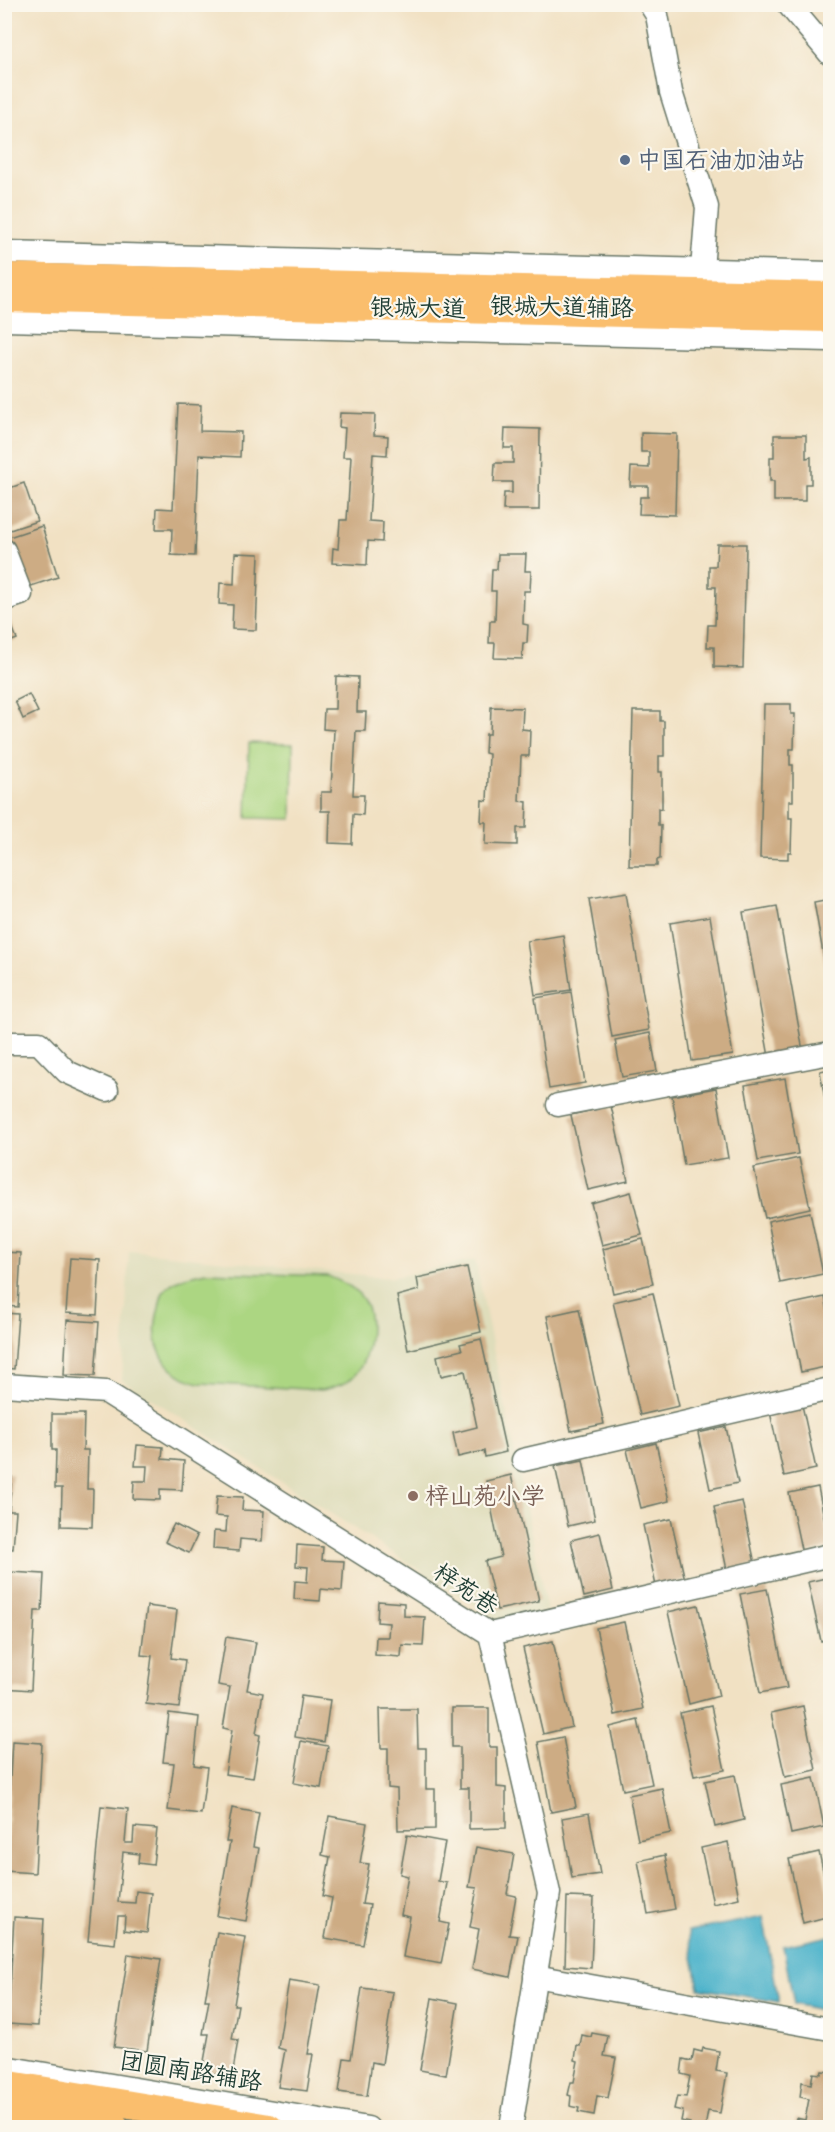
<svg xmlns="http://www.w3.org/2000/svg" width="835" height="2132" font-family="Caveat,'LXGW WenKai TC',sans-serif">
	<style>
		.built { fill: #dfddbb }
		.green { fill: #acd682; stroke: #668a5b; stroke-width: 1.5 }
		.water { fill: #4bb2ca; stroke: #35787f; stroke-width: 1.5 }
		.building { fill: #cdac84 }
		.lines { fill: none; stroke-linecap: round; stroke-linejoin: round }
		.minor-casing { stroke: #687666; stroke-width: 25 }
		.major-casing { stroke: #687666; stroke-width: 31 }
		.minor { stroke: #fff; stroke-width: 22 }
		.major { stroke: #fabe6d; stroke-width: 28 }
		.service-dot { fill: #5c6f8a; stroke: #fbf7ec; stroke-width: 2 }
		.education-dot { fill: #8d6e63; stroke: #fbf7ec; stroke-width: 2 }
		.labels { text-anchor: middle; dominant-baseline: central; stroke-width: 4.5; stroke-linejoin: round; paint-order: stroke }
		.service-label { font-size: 24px; fill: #4e5e75; stroke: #fbf7ec; text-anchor: start }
		.street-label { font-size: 24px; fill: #1f3d34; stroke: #fbf7ec }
		.education-label { font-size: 24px; fill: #785e54; stroke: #fbf7ec; text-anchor: start }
	</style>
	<rect width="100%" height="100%" fill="#fbf7ec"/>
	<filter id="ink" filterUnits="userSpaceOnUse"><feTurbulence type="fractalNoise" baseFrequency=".0167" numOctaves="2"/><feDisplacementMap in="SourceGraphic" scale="12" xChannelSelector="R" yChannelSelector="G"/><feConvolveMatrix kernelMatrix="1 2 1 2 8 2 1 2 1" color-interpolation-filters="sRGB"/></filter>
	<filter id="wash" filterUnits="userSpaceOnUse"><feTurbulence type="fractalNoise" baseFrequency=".008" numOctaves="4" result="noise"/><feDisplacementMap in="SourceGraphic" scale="24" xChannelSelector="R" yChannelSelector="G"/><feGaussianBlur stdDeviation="1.35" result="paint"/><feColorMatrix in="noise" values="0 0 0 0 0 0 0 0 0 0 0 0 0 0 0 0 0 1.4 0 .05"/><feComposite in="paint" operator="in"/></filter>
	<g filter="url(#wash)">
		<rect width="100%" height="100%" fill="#f1e1c3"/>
		<polygon class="built" points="129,1251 390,1278 475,1260 547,1611 501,1622 122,1380"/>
		<g class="green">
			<polygon points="249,743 293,744 292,819 247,818"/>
			<path d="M206,1272L328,1276C342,1282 358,1288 365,1303C375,1323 369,1362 352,1378C344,1385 333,1387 322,1390L200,1383C164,1375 148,1344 159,1308C160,1303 161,1295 164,1291C173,1278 192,1275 206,1272Z"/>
		</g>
		<g class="water">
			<polygon points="763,1917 779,2002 699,1988 688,1931"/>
			<polygon points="830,1936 830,2012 794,2004 783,1946"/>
		</g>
		<g id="blocks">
			<g class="building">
				<polygon points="178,404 201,405 200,431 241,432 240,457 199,455 195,556 171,555 172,529 156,529 157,508 173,509"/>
				<polygon points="340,413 375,414 374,435 388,436 387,455 373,454 369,521 383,522 382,542 368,541 367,565 332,563 333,548 338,549 340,520 347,520 351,457 343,457 345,428 339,427"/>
				<polygon points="505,428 540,429 539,510 503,510 504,493 512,493 512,482 494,482 495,463 513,463 513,448 504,448"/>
				<polygon points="641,433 677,434 675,515 639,514 640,497 648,497 648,486 630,486 631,467 649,468 649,452 641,452"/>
				<polygon points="774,435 806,435 806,458 811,457 811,484 805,484 805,501 774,501 774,481 770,481 770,457 774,457"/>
				<polygon points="24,483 37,521 7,531 4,525 4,490"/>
				<polygon points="42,526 58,577 25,588 9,537"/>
				<polygon points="717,544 746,544 743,668 714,667 714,647 707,647 708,625 715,625 716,587 709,587 709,566 716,566"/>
				<polygon points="235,553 259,554 256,630 232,629 233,605 219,604 220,583 234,584"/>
				<polygon points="498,554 526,554 525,571 531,571 530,591 524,591 523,624 528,625 527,643 523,643 522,659 494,658 495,643 489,643 490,621 495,621 496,591 491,591 492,569 497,569"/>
				<polygon points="8,616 17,639 4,644 4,618"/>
				<polygon points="336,676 358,677 357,712 366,712 365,731 356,731 353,795 364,795 363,815 353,814 352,844 329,843 330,811 321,811 321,792 331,792 334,730 323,729 324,709 335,709"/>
				<polygon points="29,694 38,712 23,719 15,701"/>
				<polygon points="764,704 791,704 791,714 795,714 794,749 790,749 790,765 793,765 793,801 789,801 789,818 792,818 791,852 788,852 788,859 760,858"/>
				<polygon points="491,707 523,708 522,729 530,730 529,756 521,756 519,801 527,802 526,828 517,828 517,845 485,844 486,822 481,822 482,800 487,801 489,754 485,753 486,734 490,734"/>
				<polygon points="633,711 660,711 660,721 664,721 664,756 659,756 659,772 662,772 662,809 658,808 658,825 661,825 660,859 657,860 657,866 629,866"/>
				<polygon points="626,893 649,1030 612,1037 589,899"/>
				<polygon points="830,899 830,987 829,987 814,902"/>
				<polygon points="777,906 803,1051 769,1057 743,912"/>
				<polygon points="710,916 733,1055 692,1061 670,923"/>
				<polygon points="563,935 571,990 535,995 527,941"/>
				<polygon points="571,992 585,1083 549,1089 535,998"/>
				<polygon points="650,1033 657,1071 622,1077 615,1040"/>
				<polygon points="830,1069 830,1123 829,1123 820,1071"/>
				<polygon points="785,1078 798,1154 758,1161 745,1085"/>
				<polygon points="716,1088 728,1158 684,1165 672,1096"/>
				<polygon points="611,1106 628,1181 588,1190 571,1115"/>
				<polygon points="799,1158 810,1208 765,1218 754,1168"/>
				<polygon points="631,1192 642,1235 602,1245 591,1203"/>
				<polygon points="810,1212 823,1274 780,1283 768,1221"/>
				<polygon points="643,1239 653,1284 613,1293 603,1249"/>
				<polygon points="4,1252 21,1253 18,1307 4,1306"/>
				<polygon points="70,1258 100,1260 97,1315 66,1313"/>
				<polygon points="467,1267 481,1332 408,1350 397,1296 419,1290 417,1278"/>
				<polygon points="653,1293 679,1406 640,1415 613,1302"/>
				<polygon points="825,1297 830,1321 830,1366 801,1372 787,1305"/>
				<polygon points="579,1309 604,1424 571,1431 547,1316"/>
				<polygon points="4,1313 18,1314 14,1369 4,1368"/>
				<polygon points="67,1320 99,1322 95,1376 64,1375"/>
				<polygon points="481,1339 506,1452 485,1457 484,1451 458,1457 453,1433 477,1427 465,1371 441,1376 437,1356 462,1350 460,1344"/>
				<polygon points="802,1405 816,1469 784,1476 770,1412"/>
				<polygon points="52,1414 84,1414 83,1450 88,1450 87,1489 93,1489 92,1527 61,1526 62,1488 55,1488 56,1450 52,1450"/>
				<polygon points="726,1427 738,1483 710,1489 698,1433"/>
				<polygon points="656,1443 669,1501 641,1508 627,1450"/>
				<polygon points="137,1445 163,1447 162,1459 184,1461 182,1490 160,1489 160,1500 133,1499 134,1481 146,1481 147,1466 135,1466"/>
				<polygon points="583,1460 595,1520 568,1526 555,1466"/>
				<polygon points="4,1474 12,1474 9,1511 16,1511 13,1549 4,1549"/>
				<polygon points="511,1475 539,1601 497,1610 485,1561 501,1557 486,1481"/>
				<polygon points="818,1487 830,1548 802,1554 789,1493"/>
				<polygon points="217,1496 243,1497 242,1510 264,1511 262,1541 240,1539 239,1551 213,1549 214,1531 226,1532 227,1517 215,1516"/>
				<polygon points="742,1501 755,1564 727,1570 714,1507"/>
				<polygon points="671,1519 685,1580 656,1586 643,1525"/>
				<polygon points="174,1524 197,1536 189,1553 165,1542"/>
				<polygon points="600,1533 613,1590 584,1597 571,1540"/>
				<polygon points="297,1545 323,1547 322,1560 344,1561 342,1591 321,1589 320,1601 294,1599 295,1581 307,1582 308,1567 296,1566"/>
				<polygon points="10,1572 44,1574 42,1611 35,1611 31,1690 4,1688 4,1609 8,1609"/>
				<polygon points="830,1577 830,1639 821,1641 808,1582"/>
				<polygon points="767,1589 787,1688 760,1693 740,1594"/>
				<polygon points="378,1601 404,1603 404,1616 425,1617 423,1646 402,1645 401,1657 375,1655 376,1637 388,1637 389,1623 377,1622"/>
				<polygon points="698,1605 719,1696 689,1704 668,1612"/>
				<polygon points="147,1606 177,1610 171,1658 185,1660 179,1708 146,1704 152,1656 141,1655"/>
				<polygon points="624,1622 643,1709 615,1715 596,1628"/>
				<polygon points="226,1637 256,1642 247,1690 263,1693 256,1734 260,1735 253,1778 225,1774 232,1730 223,1728 230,1687 218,1685"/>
				<polygon points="553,1641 572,1727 543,1734 523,1648"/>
				<polygon points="830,1652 830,1674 829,1674 825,1653"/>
				<polygon points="301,1696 330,1700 324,1742 295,1737"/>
				<polygon points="711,1706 725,1770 694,1776 680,1713"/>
				<polygon points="803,1706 816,1770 785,1777 771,1713"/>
				<polygon points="452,1708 489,1708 489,1747 497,1747 497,1787 506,1788 506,1828 469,1829 469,1788 460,1788 460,1747 452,1747"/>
				<polygon points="380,1709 417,1709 418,1748 426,1748 426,1789 435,1789 435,1829 398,1830 397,1789 388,1788 388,1748 381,1748"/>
				<polygon points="169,1713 199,1717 194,1765 207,1767 201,1814 168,1810 174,1763 163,1762"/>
				<polygon points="638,1720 652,1784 623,1790 610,1727"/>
				<polygon points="563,1737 576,1807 551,1812 538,1742"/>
				<polygon points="12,1741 42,1743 35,1873 5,1871"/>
				<polygon points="301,1741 328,1746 321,1788 294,1783"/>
				<polygon points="735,1775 744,1820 715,1827 705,1781"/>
				<polygon points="814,1778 824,1827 791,1834 781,1785"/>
				<polygon points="662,1788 671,1833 638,1840 629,1795"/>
				<polygon points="101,1806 128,1809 125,1843 133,1843 134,1827 157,1829 153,1865 138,1863 139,1854 123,1852 118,1902 135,1903 136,1891 151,1893 147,1933 124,1930 125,1916 118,1916 115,1944 88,1941"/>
				<polygon points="232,1808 259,1813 253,1847 259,1848 246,1921 217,1916 230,1842 226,1842"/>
				<polygon points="589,1813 600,1874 572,1878 562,1818"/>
				<polygon points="329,1816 367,1823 360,1863 369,1864 362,1904 370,1905 363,1945 325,1938 332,1898 323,1896 330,1857 322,1855"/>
				<polygon points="407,1835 445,1842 438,1881 447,1883 440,1922 449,1924 441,1964 403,1957 410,1917 401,1915 408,1876 400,1874"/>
				<polygon points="728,1842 739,1898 713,1904 701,1848"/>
				<polygon points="476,1847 514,1854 507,1894 516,1896 509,1935 518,1936 510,1977 472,1969 479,1929 470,1927 477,1888 469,1887"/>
				<polygon points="819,1852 830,1903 830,1916 803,1923 789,1859"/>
				<polygon points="665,1855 675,1909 648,1914 638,1861"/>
				<polygon points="567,1897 594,1898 591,1968 565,1966"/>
				<polygon points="14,1917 44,1919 38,2026 8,2024"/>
				<polygon points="217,1932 245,1937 234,2005 238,2005 232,2039 238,2040 232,2077 202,2072 209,2034 203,2034 209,2000 205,2000"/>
				<polygon points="128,1954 161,1959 147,2051 114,2047"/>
				<polygon points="289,1980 320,1985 308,2054 313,2054 307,2091 278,2087 285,2050 278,2048"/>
				<polygon points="362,1988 393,1992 382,2064 372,2062 367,2096 339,2092 344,2058 351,2059"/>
				<polygon points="432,1998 458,2003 446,2075 420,2070"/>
				<polygon points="592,2033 608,2036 604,2056 616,2058 608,2098 597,2096 594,2115 578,2112 579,2108 570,2106 571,2096 568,2095 571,2082 574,2082 578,2061 575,2060 577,2045 580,2046 582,2035 591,2037"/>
				<polygon points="703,2048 719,2051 716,2071 727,2073 720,2113 708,2111 705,2128 693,2128 689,2127 690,2123 681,2121 683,2111 674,2109 677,2096 686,2097 690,2076 681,2074 683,2059 692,2061 694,2050 702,2052"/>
				<polygon points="822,2071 830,2072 830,2128 794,2128 796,2118 805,2120 809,2099 800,2097 802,2082 811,2084 813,2073 821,2074"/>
			</g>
		</g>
	</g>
	<g filter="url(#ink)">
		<use href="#blocks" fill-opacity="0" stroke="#687666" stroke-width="1.5"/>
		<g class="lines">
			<defs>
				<g id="minor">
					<polyline points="650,4 657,15 671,92 707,207 701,282"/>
					<polyline points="788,4 830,54"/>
					<polyline points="4,252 830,273"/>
					<polyline points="4,320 830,340"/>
					<polyline points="4,550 21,594 4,600"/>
					<polyline points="4,1043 39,1043 67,1072 107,1090"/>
					<polyline points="558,1105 830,1053"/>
					<polyline points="4,1385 106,1392 490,1634 549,1893 511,2128"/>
					<polyline points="523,1460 830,1389"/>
					<polyline points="490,1634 830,1555"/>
					<polyline points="535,1976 830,2029"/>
					<polyline points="4,2067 368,2128"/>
				</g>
				<g id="major">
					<polyline points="4,277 830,296"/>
					<polyline points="4,298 830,318"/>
					<polyline points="4,2084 269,2128"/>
					<polyline points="4,2110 115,2128"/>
				</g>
			</defs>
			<use href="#minor" class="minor-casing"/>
			<use href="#major" class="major-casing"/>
			<use href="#minor" class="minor"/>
			<use href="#major" class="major"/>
		</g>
	</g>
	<circle class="service-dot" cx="625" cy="160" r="6"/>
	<circle class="education-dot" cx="413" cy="1496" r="6"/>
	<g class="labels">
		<g class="service-label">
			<text x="637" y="160">中国石油加油站</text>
		</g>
		<g class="street-label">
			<text transform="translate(562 307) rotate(1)">银城大道辅路</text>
			<text transform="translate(418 308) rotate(1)">银城大道</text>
			<text transform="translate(466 1589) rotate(34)">梓苑巷</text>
			<text transform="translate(191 2071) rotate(9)">团圆南路辅路</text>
		</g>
		<g class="education-label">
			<text x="425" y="1496">梓山苑小学</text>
		</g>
	</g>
	<rect width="835" height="2132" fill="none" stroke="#fbf7ec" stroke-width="24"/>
</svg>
